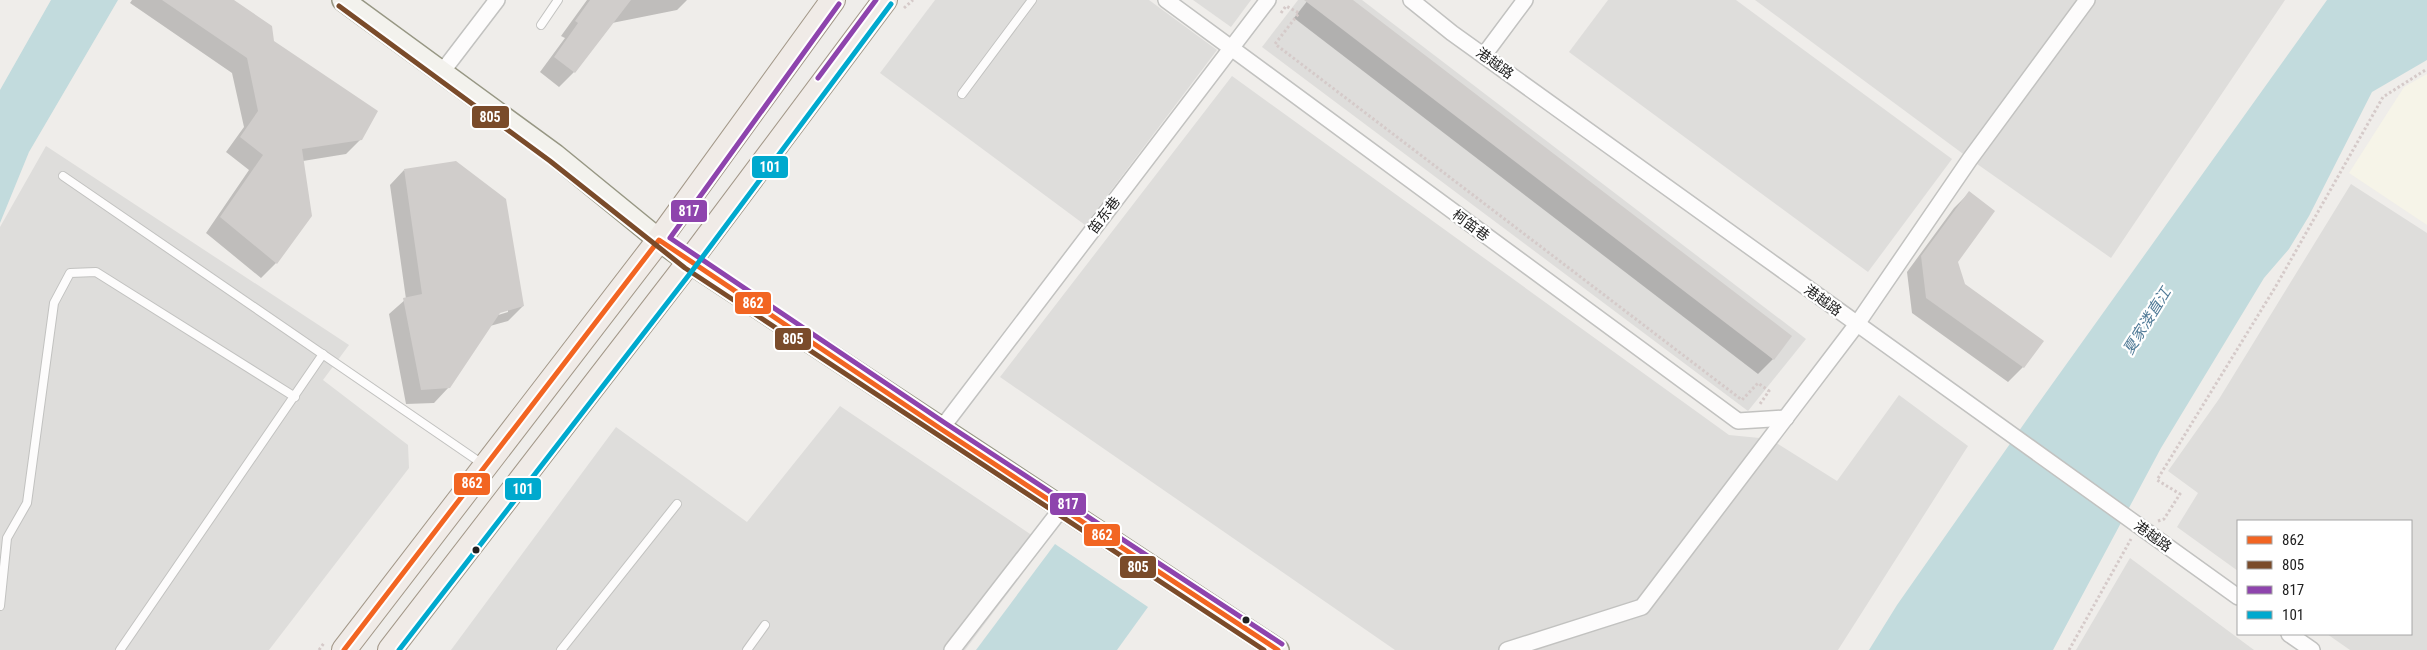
<svg xmlns="http://www.w3.org/2000/svg" width="2427" height="650" font-family="'Roboto Condensed','Noto Sans SC',sans-serif">
	<style>
		.residential { fill: #dedddb }
		.education { fill: #f6f4e8 }
		.water { fill: #c2dbdd }
		.shadow { fill: #0003; fill-rule: evenodd }
		.building { fill: #d0cdcb }
		.lines { fill: none; stroke-linecap: round; stroke-linejoin: round }
		.lane-casing { stroke: #c2c2c0; stroke-width: 10 }
		.street-casing { stroke: #c2c2c0; stroke-width: 18 }
		.secondary-casing { stroke: #979784; stroke-width: 24 }
		.primary-casing { stroke: #a39889; stroke-width: 26 }
		.path { stroke: #d5cac9; stroke-width: 3; stroke-dasharray: 2.5 2.5; stroke-linecap: butt }
		.lane { stroke: #fdfcfc; stroke-width: 8 }
		.street { stroke: #fdfcfc; stroke-width: 15 }
		.secondary { stroke: #f3f2ed; stroke-width: 21 }
		.primary { stroke: #f0ebe7; stroke-width: 24 }
		.bus-1-casing { stroke: #fff; stroke-width: 9 }
		.bus-2-casing { stroke: #fff; stroke-width: 9 }
		.bus-3-casing { stroke: #fff; stroke-width: 9 }
		.bus-4-casing { stroke: #fff; stroke-width: 9 }
		.bus-1 { stroke: #f26522; stroke-width: 5 }
		.bus-2 { stroke: #7a4b2a; stroke-width: 5 }
		.bus-3 { stroke: #8e44ad; stroke-width: 5 }
		.bus-4 { stroke: #00a9ce; stroke-width: 5 }
		.bus-dot { fill: #212121; stroke: #fff; stroke-width: 2 }
		.labels { text-anchor: middle; dominant-baseline: central; stroke-width: 4.5; stroke-linejoin: round; paint-order: stroke }
		.street-label { font-size: 14px; fill: #212121; stroke: #fff }
		.water-label { font-size: 15px; font-style: italic; fill: #517b97; stroke: #fff }
		.line-badge { stroke: #fff; stroke-width: 2 }
		.badge-label { font-size: 14px; text-anchor: middle; font-weight: bold; fill: #fff }
	</style>
	<rect width="100%" height="100%" fill="#efedea"/>
	<g class="residential">
		<polygon points="935,0 1149,0 1217,50 1085,225 880,73"/>
		<polygon points="1193,0 1251,0 1231,27"/>
		<polygon points="1298,0 1362,0 1806,339 1748,411 1262,47"/>
		<polygon points="1608,0 1736,0 1952,159 1868,272 1569,52"/>
		<polygon points="1755,0 2285,0 2111,258 1970,159"/>
		<polygon points="1232,76 1729,435 1770,439 1837,481 1899,395 1968,446 1838,650 1395,650 1000,377"/>
		<polygon points="46,146 349,345 323,380 408,445 409,468 269,650 0,650 0,227"/>
		<polygon points="2351,184 2427,233 2427,650 2350,650 2327,634 2411,634 2411,521 2238,521 2238,571 2177,527 2198,493 2168,471 2219,399"/>
		<polygon points="840,406 1045,544 965,650 451,650 616,427 747,522"/>
		<polygon points="2130,558 2254,650 2076,650"/>
	</g>
	<polygon class="education" points="2427,74 2427,225 2349,173 2404,87"/>
	<g class="water">
		<polygon points="51,0 118,0 29,152 0,223 0,90"/>
		<polygon points="2327,0 2427,0 2427,60 2372,92 2309,216 2289,249 2264,278 2161,448 2053,650 1869,650 1897,605 2035,408"/>
		<polygon points="1055,544 1148,607 1117,650 976,650"/>
	</g>
	<g class="shadow">
		<polygon points="132,0 232,0 361,139 346,154 303,161 276,263 261,278 206,233 249,170 226,152 244,127 232,73 130,3"/>
		<polygon points="587,0 687,0 677,10 612,23 574,72 559,87 540,72 565,38 561,36"/>
		<polygon points="1308,0 1351,0 1773,359 1758,374 1294,18"/>
		<path d="M404,170L523,306L508,321L490,326L449,387L434,403L406,404L389,314L406,299L390,185ZM508,309V312L495,316L494,313Z"/>
		<polygon points="1969,193 1957,261 1964,285 2042,341 2023,367 2008,382 1912,313 1907,272 1954,208"/>
	</g>
	<g class="building">
		<polygon points="162,0 234,0 272,26 274,41 378,111 362,140 302,149 312,216 277,264 220,217 263,155 240,137 258,111 247,58"/>
		<polygon points="590,0 631,0 575,73 554,57 578,23 575,21"/>
		<polygon points="1304,0 1353,0 1792,336 1774,360"/>
		<polygon points="456,161 506,199 524,306 500,313 450,388 421,390 403,298 422,294 404,169"/>
		<polygon points="1969,191 1995,211 1958,262 1965,284 2044,341 2024,368 1926,298 1921,256"/>
	</g>
	<g class="lines">
		<defs>
			<g id="lane">
				<polyline points="541,25 558,0"/>
				<polyline points="962,94 1032,0"/>
				<polyline points="63,176 484,465"/>
				<polyline points="0,606 7,538 27,503 54,303 70,273 96,272 295,397"/>
				<polyline points="120,650 323,354"/>
				<polyline points="561,650 677,504"/>
				<polyline points="747,650 765,625"/>
			</g>
			<g id="street">
				<polyline points="1166,0 1738,421 1786,418"/>
				<polyline points="1411,0 1452,33 2238,597"/>
				<polyline points="1484,55 1525,0"/>
				<polyline points="442,72 497,0"/>
				<polyline points="941,429 1268,0"/>
				<polyline points="2289,634 2312,650"/>
				<polyline points="952,650 1062,508"/>
				<polyline points="1507,650 1642,607 1857,324 1970,159 2087,0"/>
			</g>
			<polyline id="secondary" points="343,0 555,155 659,240 689,262 1278,650"/>
			<g id="primary">
				<polyline points="344,650 659,240 833,0"/>
				<polyline points="390,650 689,262 885,0"/>
			</g>
		</defs>
		<use href="#lane" class="lane-casing"/>
		<use href="#street" class="street-casing"/>
		<use href="#secondary" class="secondary-casing"/>
		<use href="#primary" class="primary-casing"/>
		<g class="path">
			<polyline points="904,8 913,0"/>
			<polyline points="1281,13 1286,6 1299,13 1275,44 1742,400 1758,383 1769,391 1760,404"/>
			<polyline points="2158,521 2164,519 2180,494 2157,480 2276,286 2383,97 2427,69"/>
			<polyline points="319,650 324,643"/>
			<polyline points="2069,650 2131,539"/>
		</g>
		<use href="#lane" class="lane"/>
		<use href="#street" class="street"/>
		<use href="#secondary" class="secondary"/>
		<use href="#primary" class="primary"/>
		<defs>
			<polyline id="bus-1" points="344,650 659,240 941,429 1278,650"/>
			<polyline id="bus-2" points="339,6 550,161 685,268 1264,650"/>
			<g id="bus-3">
				<polyline points="839,4 670,238 945,423 1282,644"/>
				<polyline points="818,78 876,0"/>
			</g>
			<polyline id="bus-4" points="399,650 695,267 891,4"/>
		</defs>
		<use href="#bus-1" class="bus-1-casing"/>
		<use href="#bus-2" class="bus-2-casing"/>
		<use href="#bus-3" class="bus-3-casing"/>
		<use href="#bus-4" class="bus-4-casing"/>
		<use href="#bus-1" class="bus-1"/>
		<use href="#bus-2" class="bus-2"/>
		<use href="#bus-3" class="bus-3"/>
		<use href="#bus-4" class="bus-4"/>
	</g>
	<g class="bus-dot">
		<circle cx="476" cy="550" r="4.5"/>
		<circle cx="1246" cy="620" r="4.5"/>
	</g>
	<g class="labels">
		<g class="street-label">
			<text transform="translate(1495 63) rotate(36)">港越路</text>
			<text transform="translate(1104 215) rotate(-53)">笛东巷</text>
			<text transform="translate(1471 225) rotate(36)">柯笛巷</text>
			<text transform="translate(1823 300) rotate(36)">港越路</text>
			<text transform="translate(2153 536) rotate(36)">港越路</text>
		</g>
		<g class="water-label">
			<text transform="translate(2147 321) rotate(-58)">夏家溇直江</text>
		</g>
	</g>
	<g class="line-badge">
		<rect x="471" y="105" width="39" height="24" rx="5" fill="#7a4b2a"/>
		<rect x="751" y="155" width="38" height="24" rx="5" fill="#00a9ce"/>
		<rect x="670" y="199" width="38" height="24" rx="5" fill="#8e44ad"/>
		<rect x="734" y="291" width="38" height="24" rx="5" fill="#f26522"/>
		<rect x="774" y="327" width="38" height="24" rx="5" fill="#7a4b2a"/>
		<rect x="453" y="472" width="38" height="24" rx="5" fill="#f26522"/>
		<rect x="504" y="477" width="38" height="24" rx="5" fill="#00a9ce"/>
		<rect x="1049" y="492" width="38" height="24" rx="5" fill="#8e44ad"/>
		<rect x="1083" y="523" width="38" height="24" rx="5" fill="#f26522"/>
		<rect x="1119" y="555" width="38" height="24" rx="5" fill="#7a4b2a"/>
	</g>
	<g class="badge-label">
		<text x="490" y="122">805</text>
		<text x="770" y="172">101</text>
		<text x="689" y="216">817</text>
		<text x="753" y="308">862</text>
		<text x="793" y="344">805</text>
		<text x="472" y="488">862</text>
		<text x="523" y="494">101</text>
		<text x="1068" y="509">817</text>
		<text x="1102" y="540">862</text>
		<text x="1138" y="572">805</text>
	</g>
	<rect x="2237" y="520" width="175" height="115" fill="#ffffff" stroke="#a6a6a6"/>
	<rect x="2247" y="536" width="25" height="8" fill="#f26522" stroke="#a6a6a6"/>
	<text x="2282" y="545" font-size="15" fill="#212121">862</text>
	<rect x="2247" y="561" width="25" height="8" fill="#7a4b2a" stroke="#a6a6a6"/>
	<text x="2282" y="570" font-size="15" fill="#212121">805</text>
	<rect x="2247" y="586" width="25" height="8" fill="#8e44ad" stroke="#a6a6a6"/>
	<text x="2282" y="595" font-size="15" fill="#212121">817</text>
	<rect x="2247" y="611" width="25" height="8" fill="#00a9ce" stroke="#a6a6a6"/>
	<text x="2282" y="620" font-size="15" fill="#212121">101</text>
</svg>
